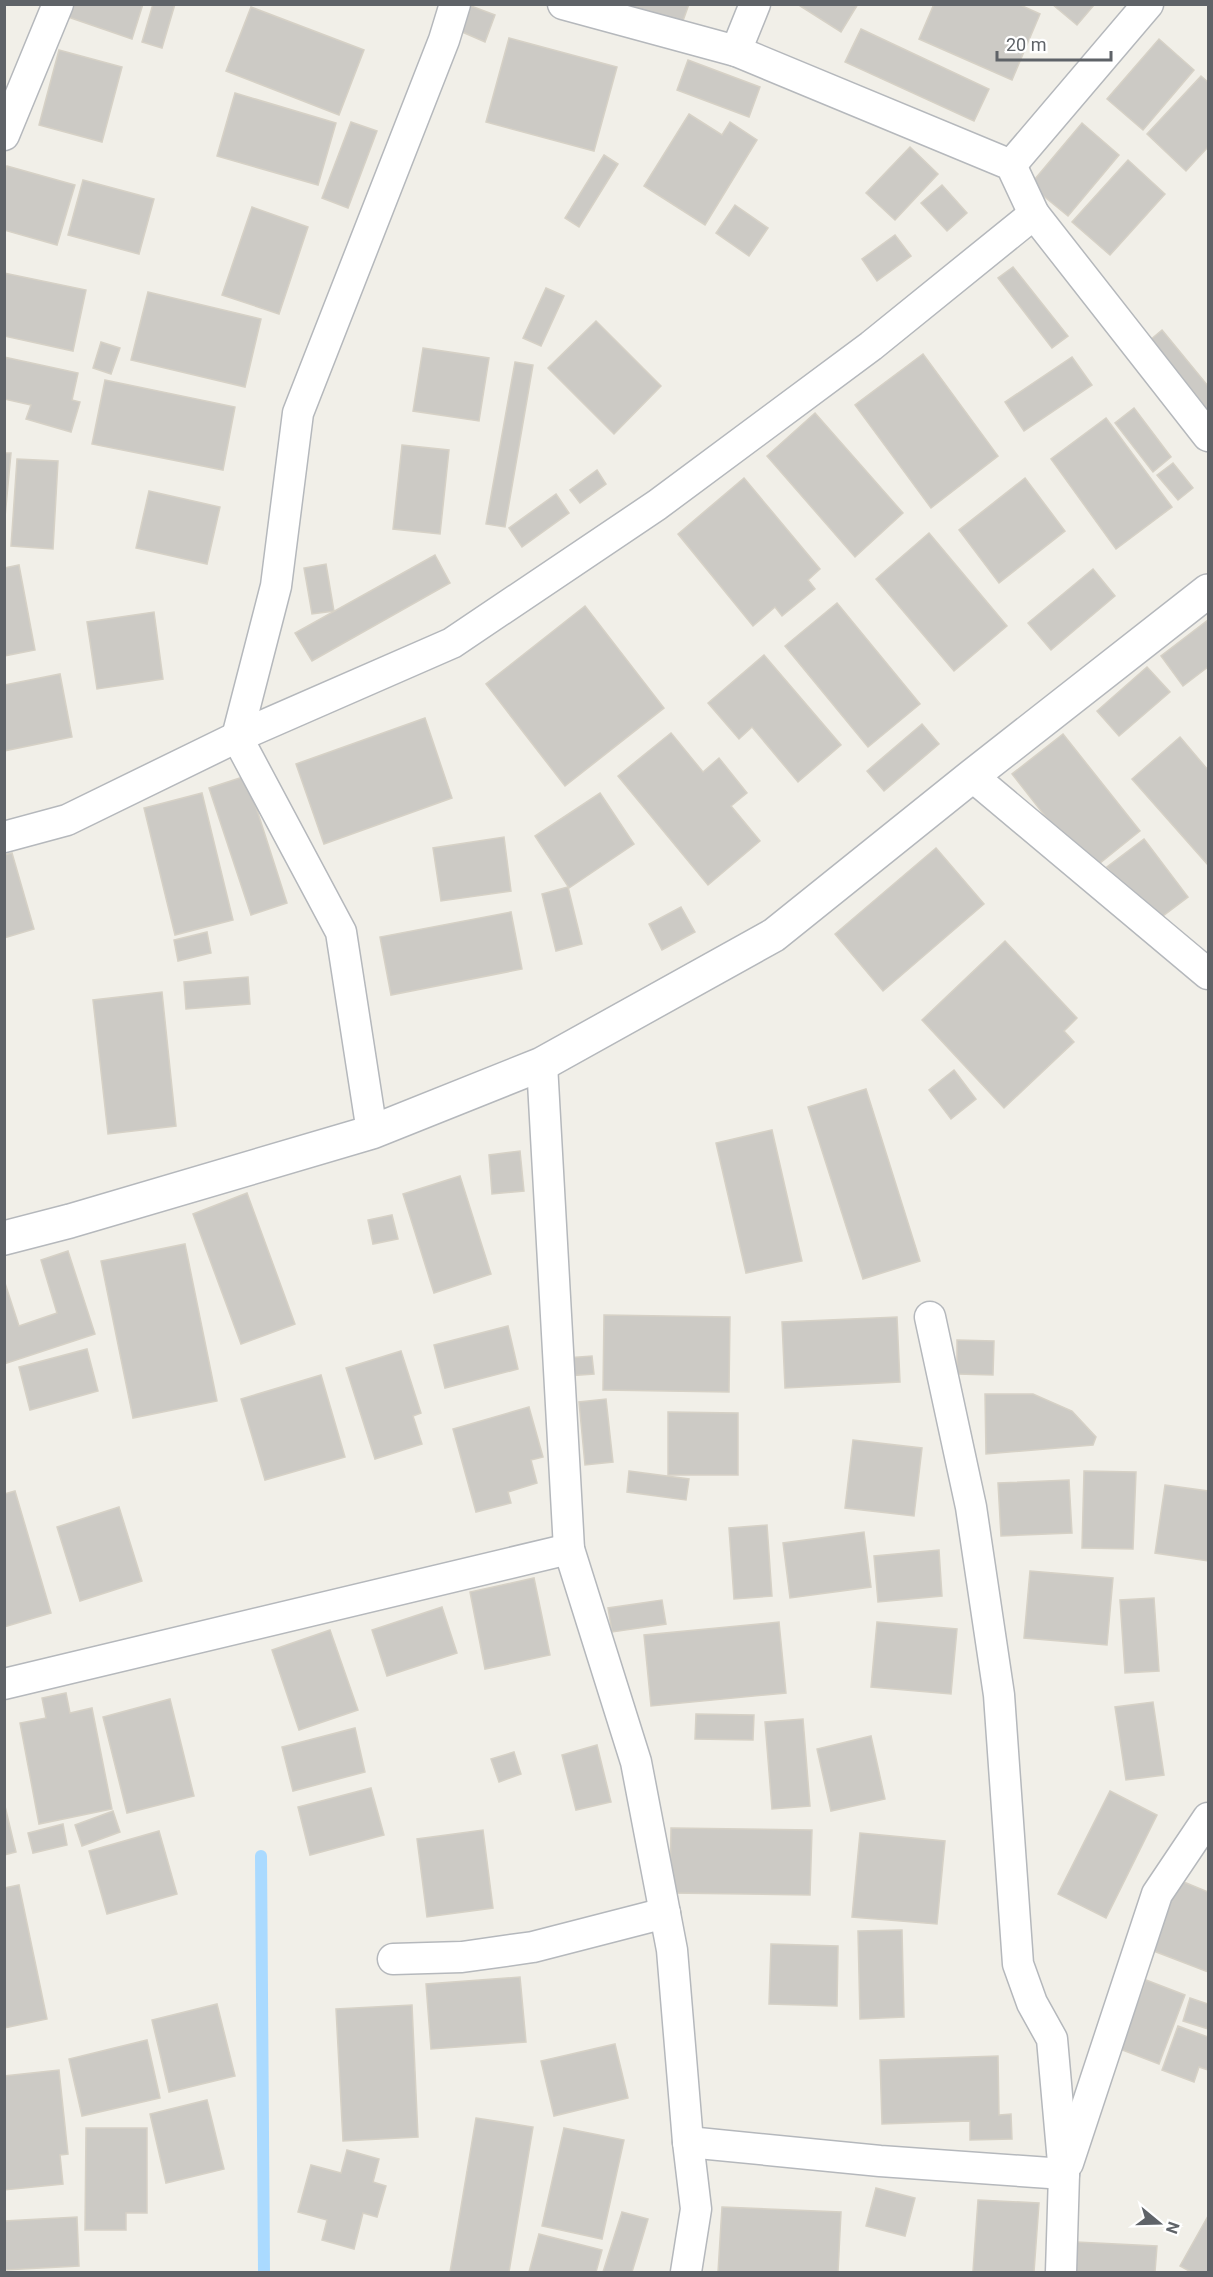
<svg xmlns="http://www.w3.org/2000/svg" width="1213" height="2277" font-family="Roboto,sans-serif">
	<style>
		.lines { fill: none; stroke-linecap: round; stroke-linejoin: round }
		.stream { stroke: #aadaff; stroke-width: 12 }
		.building { fill: #cccac5; stroke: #d6d1c6; stroke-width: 1.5 }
		.minor-casing { stroke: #b5b8bc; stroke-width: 33 }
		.tertiary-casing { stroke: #b5b8bc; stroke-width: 36 }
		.minor { stroke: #fff; stroke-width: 30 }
		.tertiary { stroke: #fff; stroke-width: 33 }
	</style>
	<rect width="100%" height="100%" fill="#f1efe8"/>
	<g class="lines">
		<polyline class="stream" points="261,1856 264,2272"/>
	</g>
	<g class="building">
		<polygon points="72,4 143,4 132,39 68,17"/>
		<polygon points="153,4 175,4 162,48 142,42"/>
		<polygon points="606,4 689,4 679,32"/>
		<polygon points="797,4 858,4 841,32"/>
		<polygon points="934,4 1018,4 1040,14 1012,80 919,39"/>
		<polygon points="1052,4 1094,4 1094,5 1077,25"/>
		<polygon points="471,6 495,15 485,42 460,31"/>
		<polygon points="251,7 364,50 339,115 226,71"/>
		<polygon points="861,29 989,89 974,121 845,62"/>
		<polygon points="509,38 617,67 594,151 486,122"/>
		<polygon points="1159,39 1194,70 1143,130 1107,99"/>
		<polygon points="59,50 122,67 102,142 39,125"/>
		<polygon points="688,60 760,87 749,117 677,90"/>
		<polygon points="1201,76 1208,82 1208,147 1186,171 1147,134"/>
		<polygon points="235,93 336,123 318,185 217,156"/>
		<polygon points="689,114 722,135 730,122 757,140 705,225 644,186"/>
		<polygon points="351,122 377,131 348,208 322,198"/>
		<polygon points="1082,123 1119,155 1068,216 1030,185"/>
		<polygon points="910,147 938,174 895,220 866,193"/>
		<polygon points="604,155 618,164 579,227 565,218"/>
		<polygon points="1128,160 1165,194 1110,255 1072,222"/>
		<polygon points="7,166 75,185 57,245 4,230 4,175"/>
		<polygon points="83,180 154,199 139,254 68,235"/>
		<polygon points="942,185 967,213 947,231 921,203"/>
		<polygon points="735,205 768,228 749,256 716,233"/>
		<polygon points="252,207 308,227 279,314 222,295"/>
		<polygon points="895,235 911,256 877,281 862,259"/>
		<polygon points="1013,267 1068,336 1052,348 998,278"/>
		<polygon points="4,273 86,290 73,351 4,336"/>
		<polygon points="546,288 564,296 541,346 523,338"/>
		<polygon points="148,292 261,319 245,387 131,360"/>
		<polygon points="596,321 661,386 614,434 548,368"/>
		<polygon points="1162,330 1208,386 1208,425 1143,346"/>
		<polygon points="101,342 120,348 111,374 93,368"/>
		<polygon points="423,348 489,358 479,421 413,411"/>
		<polygon points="923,354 998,456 931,508 855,405"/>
		<polygon points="4,357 78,373 72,400 80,402 71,432 26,419 31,405 4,399"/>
		<polygon points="1072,357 1092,385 1024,431 1005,402"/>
		<polygon points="515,362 533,365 505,527 486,524"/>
		<polygon points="105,380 235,407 223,470 92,444"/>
		<polygon points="1134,408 1171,457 1153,472 1115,423"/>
		<polygon points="815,413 903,513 855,557 767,456"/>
		<polygon points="1106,418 1172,507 1116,549 1051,459"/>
		<polygon points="402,445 449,450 440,534 393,529"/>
		<polygon points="4,453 11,453 5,517 4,517"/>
		<polygon points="17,459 58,461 53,549 11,546"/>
		<polygon points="1173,463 1193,488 1178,500 1157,475"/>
		<polygon points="597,470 606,484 580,503 570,490"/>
		<polygon points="744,478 820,569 808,580 815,589 782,616 775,607 753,626 678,534"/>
		<polygon points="1025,478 1065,531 999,583 959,530"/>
		<polygon points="149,491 220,507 207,564 136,548"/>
		<polygon points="556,494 569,513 522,547 509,528"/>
		<polygon points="929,533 1007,626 954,671 876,579"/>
		<polygon points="435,555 450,583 312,661 295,633"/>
		<polygon points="326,564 334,611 312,614 304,568"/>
		<polygon points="19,565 35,650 4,656 4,568"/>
		<polygon points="1093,569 1115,596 1051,650 1028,623"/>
		<polygon points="837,603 920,704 868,747 785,646"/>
		<polygon points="585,606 664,708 565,786 486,684"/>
		<polygon points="154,612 163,679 97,689 87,622"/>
		<polygon points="1208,620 1208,667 1183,686 1161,656"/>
		<polygon points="764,655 841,745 798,782 752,727 739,739 708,703"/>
		<polygon points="1147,667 1170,692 1119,736 1097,711"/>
		<polygon points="60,674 72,737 4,751 4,685"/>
		<polygon points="425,718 452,798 324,844 296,764"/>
		<polygon points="922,724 939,744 884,791 867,771"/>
		<polygon points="671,733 703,772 719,758 747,793 731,806 760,841 708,885 618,776"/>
		<polygon points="1063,734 1140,831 1089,872 1012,774"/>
		<polygon points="1180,737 1208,770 1208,865 1132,779"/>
		<polygon points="246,776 287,903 251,915 209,788"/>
		<polygon points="202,793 233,920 175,935 144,808"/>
		<polygon points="600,793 634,844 569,888 535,836"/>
		<polygon points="504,837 511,891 441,901 433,848"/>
		<polygon points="1144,839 1188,897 1151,925 1107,867"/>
		<polygon points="936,848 984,904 883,991 835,934"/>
		<polygon points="12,853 34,929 4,938 4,855"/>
		<polygon points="568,887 582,944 556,951 542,894"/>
		<polygon points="681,907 695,932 662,950 649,924"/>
		<polygon points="511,912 522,969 391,995 380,937"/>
		<polygon points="207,932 211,953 178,961 174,940"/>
		<polygon points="1005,941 1077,1018 1064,1031 1074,1042 1004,1108 922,1020"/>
		<polygon points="248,977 250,1004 186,1009 184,982"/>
		<polygon points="162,992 176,1126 108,1134 93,1000"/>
		<polygon points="954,1070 976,1099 951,1119 929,1090"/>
		<polygon points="866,1089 920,1261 863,1279 808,1107"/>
		<polygon points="772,1130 802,1261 746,1273 716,1143"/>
		<polygon points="520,1151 524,1191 492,1194 489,1155"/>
		<polygon points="460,1176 491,1274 434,1293 403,1194"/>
		<polygon points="247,1193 295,1324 241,1344 193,1214"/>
		<polygon points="392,1215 398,1239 373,1244 368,1220"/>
		<polygon points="185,1244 217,1401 133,1418 101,1261"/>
		<polygon points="68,1251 95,1334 4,1364 4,1280 19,1326 57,1313 41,1260"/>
		<polygon points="604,1315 730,1317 729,1392 603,1390"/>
		<polygon points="897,1317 900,1382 785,1388 782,1322"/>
		<polygon points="508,1326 518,1369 445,1388 434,1345"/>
		<polygon points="957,1340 994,1341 993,1375 957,1374"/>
		<polygon points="87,1349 98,1391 30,1410 19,1367"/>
		<polygon points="401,1351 421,1413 413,1416 422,1444 375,1459 346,1368"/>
		<polygon points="592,1356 594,1374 567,1376 566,1358"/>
		<polygon points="321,1375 345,1457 265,1480 241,1399"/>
		<polygon points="985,1394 1033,1394 1072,1411 1096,1437 1093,1445 986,1454"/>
		<polygon points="606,1399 613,1462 585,1465 579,1402"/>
		<polygon points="529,1407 543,1457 531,1460 537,1483 508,1492 511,1503 476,1512 453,1429"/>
		<polygon points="668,1412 738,1413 738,1475 668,1475"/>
		<polygon points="853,1440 922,1448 914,1516 845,1508"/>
		<polygon points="629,1471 689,1479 686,1500 627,1492"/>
		<polygon points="1084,1471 1136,1472 1133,1549 1082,1548"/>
		<polygon points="1069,1480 1072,1533 1001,1536 998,1483"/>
		<polygon points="1165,1485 1208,1491 1208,1561 1155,1553"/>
		<polygon points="15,1491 51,1613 4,1627 4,1494"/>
		<polygon points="119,1507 142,1581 80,1601 57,1527"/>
		<polygon points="767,1525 772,1596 734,1599 729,1528"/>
		<polygon points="864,1532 871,1587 790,1598 783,1543"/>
		<polygon points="939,1550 942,1596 878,1602 874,1556"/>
		<polygon points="1030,1571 1113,1578 1107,1645 1024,1638"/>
		<polygon points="534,1578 550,1655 485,1669 470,1592"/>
		<polygon points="1154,1598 1159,1671 1125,1673 1120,1600"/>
		<polygon points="662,1600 666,1624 612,1632 608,1608"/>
		<polygon points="442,1607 457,1653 387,1676 372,1630"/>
		<polygon points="779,1622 786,1693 651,1706 644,1635"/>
		<polygon points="877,1622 957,1629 951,1694 871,1687"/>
		<polygon points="330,1630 358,1710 299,1730 272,1650"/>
		<polygon points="66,1693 70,1713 92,1708 112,1809 39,1824 20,1723 46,1718 42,1698"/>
		<polygon points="170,1699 194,1796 127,1813 103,1717"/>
		<polygon points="1153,1702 1164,1775 1126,1780 1115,1707"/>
		<polygon points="696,1714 754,1715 753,1740 695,1739"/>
		<polygon points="803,1719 810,1806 772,1809 765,1722"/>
		<polygon points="355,1728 365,1772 293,1791 282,1747"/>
		<polygon points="871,1736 885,1799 831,1811 817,1749"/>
		<polygon points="597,1745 611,1802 576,1810 562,1755"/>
		<polygon points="514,1752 521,1774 499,1782 491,1759"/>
		<polygon points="371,1788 384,1835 310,1855 298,1807"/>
		<polygon points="1110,1791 1157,1815 1106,1918 1058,1894"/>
		<polygon points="4,1802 16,1852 4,1855"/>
		<polygon points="113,1811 120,1832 82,1846 75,1825"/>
		<polygon points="63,1824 67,1845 33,1853 28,1833"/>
		<polygon points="671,1828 812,1830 810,1895 670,1893"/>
		<polygon points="483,1830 493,1908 427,1917 417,1839"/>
		<polygon points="159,1831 177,1894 107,1914 89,1851"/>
		<polygon points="860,1833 945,1841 937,1924 852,1917"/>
		<polygon points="1179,1880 1208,1892 1208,1972 1151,1950"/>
		<polygon points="19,1885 47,2019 4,2028 4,1888"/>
		<polygon points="902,1930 904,2017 860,2019 858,1931"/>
		<polygon points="771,1944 838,1946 837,2006 769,2004"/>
		<polygon points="520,1977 526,2042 431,2049 426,1984"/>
		<polygon points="1146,1980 1185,1995 1159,2064 1120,2049"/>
		<polygon points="1190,1998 1208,2004 1208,2029 1183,2021"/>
		<polygon points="217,2004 235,2076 169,2092 152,2020"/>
		<polygon points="412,2005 418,2137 343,2141 336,2009"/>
		<polygon points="1178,2026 1208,2037 1208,2070 1199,2067 1194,2082 1162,2070"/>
		<polygon points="147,2040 160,2098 82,2116 69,2059"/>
		<polygon points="615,2044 628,2098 554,2116 541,2061"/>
		<polygon points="998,2056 999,2115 1011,2114 1012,2139 970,2140 970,2121 882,2124 880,2060"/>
		<polygon points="59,2070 68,2154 60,2155 63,2184 4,2190 4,2076"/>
		<polygon points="207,2100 224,2169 166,2183 150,2114"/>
		<polygon points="476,2118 533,2127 509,2272 450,2272"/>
		<polygon points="86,2128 147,2128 147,2213 126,2213 126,2230 85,2230"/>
		<polygon points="564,2128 624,2140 602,2239 542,2226"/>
		<polygon points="347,2150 379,2159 373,2182 386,2186 377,2217 363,2213 354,2249 322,2240 327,2220 298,2212 311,2165 341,2173"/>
		<polygon points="876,2188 915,2198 905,2236 866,2226"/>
		<polygon points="978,2200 1039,2203 1034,2272 973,2271"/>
		<polygon points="722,2207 841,2212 838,2272 718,2272"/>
		<polygon points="622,2212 648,2219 632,2272 603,2272"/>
		<polygon points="1208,2216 1208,2272 1191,2272 1180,2266"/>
		<polygon points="77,2217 79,2266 4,2270 4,2221"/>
		<polygon points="539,2234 602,2250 596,2272 529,2272"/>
		<polygon points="1076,2242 1157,2246 1155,2272 1074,2272"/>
	</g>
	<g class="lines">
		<defs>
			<g id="minor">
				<polyline points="563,4 736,51 1011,165 1034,214 1208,436"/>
				<polyline points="736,51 755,4"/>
				<polyline points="4,135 58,4"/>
				<polyline points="1011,165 1148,4"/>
				<polyline points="972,776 1208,974"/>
				<polyline points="4,837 67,820 237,737 452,643 657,505 871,346 1034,214"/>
				<polyline points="542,1064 569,1549 636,1762 672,1950 688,2142 696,2209 686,2272"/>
				<polyline points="372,1132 341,932 237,737 276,586 298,413 444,40 455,4"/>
				<polyline points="930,1317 971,1507 999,1695 1018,1964 1032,2003 1052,2039 1064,2174 1061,2272"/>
				<polyline points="4,1684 569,1549"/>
				<polyline points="393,1959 462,1957 533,1947 665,1913"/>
				<polyline points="688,2142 880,2161 1064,2174"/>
				<polyline points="1068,2163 1157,1894 1208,1818"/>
			</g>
			<polyline id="tertiary" points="4,1238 70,1221 372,1132 542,1064 774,935 972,776 1208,591"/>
		</defs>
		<use href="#minor" class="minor-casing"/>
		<use href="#tertiary" class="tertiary-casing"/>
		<use href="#minor" class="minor"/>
		<use href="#tertiary" class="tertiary"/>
	</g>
	<rect width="1213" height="2277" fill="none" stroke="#5f6368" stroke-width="12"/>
	<g transform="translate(1159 2223) rotate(109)" stroke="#ffffff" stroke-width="4.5" paint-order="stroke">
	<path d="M0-4.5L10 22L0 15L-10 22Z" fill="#5f6368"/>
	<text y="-9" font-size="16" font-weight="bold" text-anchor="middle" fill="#5f6368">N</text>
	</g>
	<path d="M997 51v9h114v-9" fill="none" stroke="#5f6368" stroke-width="3"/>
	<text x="1006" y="51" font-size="18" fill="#5f6368" stroke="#ffffff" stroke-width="4.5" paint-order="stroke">20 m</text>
</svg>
